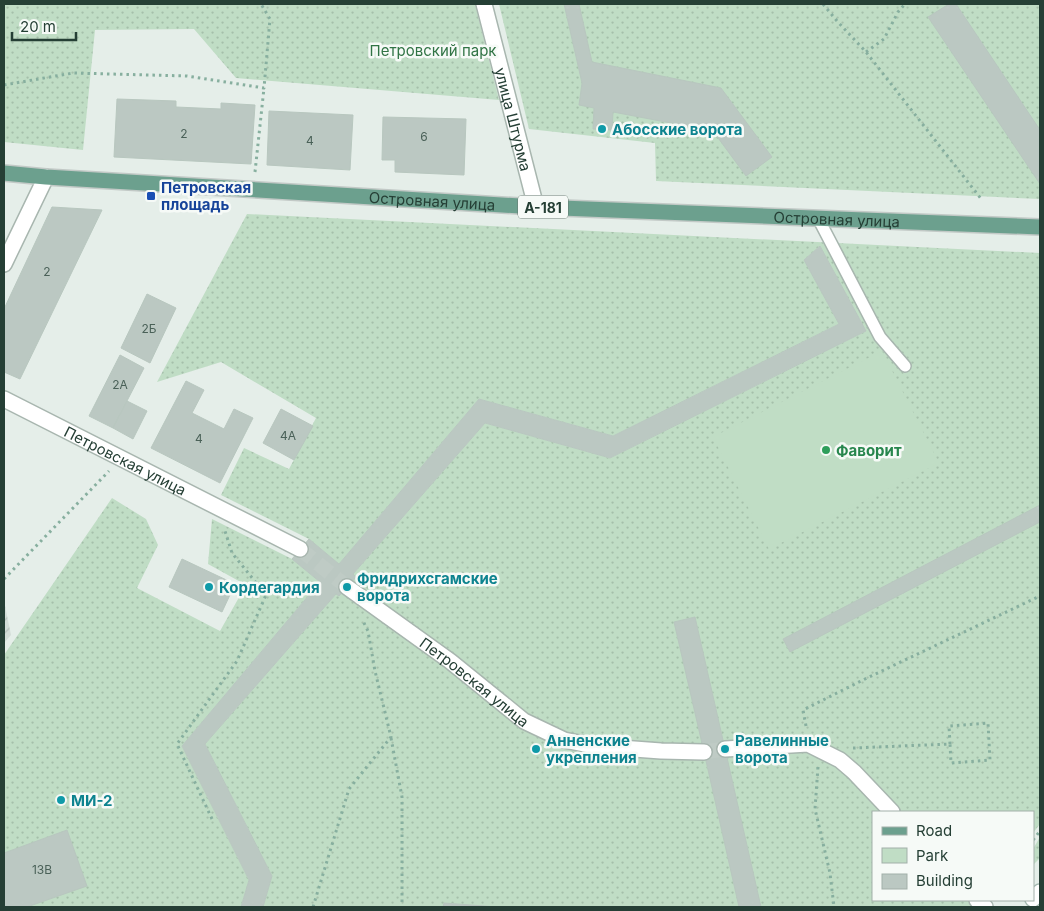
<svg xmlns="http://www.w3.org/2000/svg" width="1044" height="911" font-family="Inter,sans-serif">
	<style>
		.industrial { fill: url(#industrial-furrows) }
		.green { fill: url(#green-dots) }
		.pitch { fill: #c0ddc5 }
		.building { fill: #bbc8c2; stroke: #b8c7bf }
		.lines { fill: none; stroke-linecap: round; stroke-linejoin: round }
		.street-tunnel { stroke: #bfcbc5; stroke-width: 15; stroke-dasharray: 15 8; stroke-linecap: butt }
		.lane-casing { stroke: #a8b6af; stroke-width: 14 }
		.street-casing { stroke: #a8b6af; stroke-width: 18 }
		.secondary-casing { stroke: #a4b9b0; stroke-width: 18 }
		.primary-casing { stroke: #c2c9c6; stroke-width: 18 }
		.path { stroke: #87af9f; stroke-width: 3; stroke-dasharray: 2.5 4; stroke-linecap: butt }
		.lane { stroke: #fff; stroke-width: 11 }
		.street { stroke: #fff; stroke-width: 15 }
		.secondary { stroke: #fff; stroke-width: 15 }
		.primary { stroke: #6ca08e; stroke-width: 15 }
		.culture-dot { fill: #0f9aa8; stroke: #f6faf7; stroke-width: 2 }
		.transit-dot { fill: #1a4fb4; stroke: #f6faf7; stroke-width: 2 }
		.leisure-dot { fill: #2e9e5b; stroke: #f6faf7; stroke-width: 2 }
		.labels { text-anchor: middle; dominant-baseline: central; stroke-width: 5; stroke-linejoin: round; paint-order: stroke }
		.number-label { font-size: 12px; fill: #4a6158 }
		.shield { fill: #f6faf7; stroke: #64776f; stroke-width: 1 }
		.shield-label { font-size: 14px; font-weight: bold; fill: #253f35 }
		.park-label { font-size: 15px; fill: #317445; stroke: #f6faf7 }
		.street-label { font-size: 15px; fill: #253f35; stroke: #f6faf7 }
		.culture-label { font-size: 15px; font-weight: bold; fill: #0d838f; stroke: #f6faf7; text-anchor: start }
		.transit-label { font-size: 15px; font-weight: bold; fill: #164399; stroke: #f6faf7; text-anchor: start }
		.leisure-label { font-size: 15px; font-weight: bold; fill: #27864d; stroke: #f6faf7; text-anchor: start }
	</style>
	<defs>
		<pattern id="industrial-furrows" width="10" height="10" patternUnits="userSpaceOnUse" patternTransform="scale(1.25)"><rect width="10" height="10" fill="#d3ddd8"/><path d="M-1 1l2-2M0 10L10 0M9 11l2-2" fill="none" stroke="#b5bfba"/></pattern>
		<pattern id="green-dots" width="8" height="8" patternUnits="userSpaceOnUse" patternTransform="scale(1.25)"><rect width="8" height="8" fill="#c0ddc5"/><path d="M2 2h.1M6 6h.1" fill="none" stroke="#a5bfaa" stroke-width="1.8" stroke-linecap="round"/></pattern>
	</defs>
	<rect width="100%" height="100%" fill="#e5eee9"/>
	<polygon class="industrial" points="4,601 11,635 4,643"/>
	<g class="green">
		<polygon points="4,4 475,4 499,100 236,78 194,29 95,30 83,150 4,142"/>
		<polygon points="499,4 1040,4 1040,199 656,181 655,143 529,129"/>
		<polygon points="247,214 1040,253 1040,824 1033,833 1033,812 873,812 873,900 981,900 978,907 263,907 272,876 205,744 336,594 339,596 356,577 353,574 485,423 610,458 866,331 820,246 804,260 839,324 613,436 479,399 339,564 309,539 221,495 244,448 289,469 316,418 221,362 157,382"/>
		<polygon points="112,498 146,519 158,545 137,588 220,631 246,585 208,564 212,519 292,559 320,582 182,746 249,880 241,907 4,907 4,655"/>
		<polygon points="1040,837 1040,858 1033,865 1033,849"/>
	</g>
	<polygon class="pitch" points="882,351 939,463 769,549 713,437"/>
	<g class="building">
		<polygon points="564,4 579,4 592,62 721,88 772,157 746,176 713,131 613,112 612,130 593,129 594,108 579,105 582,83"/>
		<polygon points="949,4 956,4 1040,130 1040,184 928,17"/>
		<polygon points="117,99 176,101 176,107 221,109 221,103 255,105 251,164 114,157"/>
		<polygon points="269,111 353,115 350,170 267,165"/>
		<polygon points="383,117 466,119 464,175 395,172 395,160 382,160"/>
		<polygon points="52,207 102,210 20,379 4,372 4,309"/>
		<polygon points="820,246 866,331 610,458 485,423 353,574 356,577 339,596 336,594 205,744 272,876 263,907 241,907 249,880 182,746 320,582 292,559 309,539 339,564 479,399 613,436 839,324 804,260"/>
		<polygon points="147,294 176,308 150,363 121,348"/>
		<polygon points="120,355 144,368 113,428 89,416"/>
		<polygon points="186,381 204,390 192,413 224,429 234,409 253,418 220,483 151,448"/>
		<polygon points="127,401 147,411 133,439 113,428"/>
		<polygon points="281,409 313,426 294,460 263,443"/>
		<polygon points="1040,505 1040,522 790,652 783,639"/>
		<polygon points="182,559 235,584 222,612 169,587"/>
		<polygon points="695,617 761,907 739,907 704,752 674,622"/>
		<polygon points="67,830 87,886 27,907 4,907 4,853"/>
		<polygon points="444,903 497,907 443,907"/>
	</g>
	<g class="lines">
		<g class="street-tunnel">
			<polyline points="300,549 347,587"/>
			<polyline points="704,752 725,749"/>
		</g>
		<defs>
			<polyline id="lane" points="818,218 880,337 905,366"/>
			<g id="street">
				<path id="s1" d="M484,4L536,207"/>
				<polyline points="4,264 46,177"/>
				<path id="s2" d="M4,399L300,549"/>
				<path id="s3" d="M347,587L450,661L524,721L564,740L594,746L661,751L704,752"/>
				<polyline points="725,749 808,744 840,760 854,772 892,812"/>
				<polyline points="977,900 985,907"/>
			</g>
			<polyline id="secondary" points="1033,899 1040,892"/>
			<g id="primary">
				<path id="s4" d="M4,173L46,177L536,207L1040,227"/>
			</g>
		</defs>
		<use href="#lane" class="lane-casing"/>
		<use href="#street" class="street-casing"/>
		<use href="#secondary" class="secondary-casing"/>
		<use href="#primary" class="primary-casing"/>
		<g class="path">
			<polyline points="823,4 837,21 866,52 982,200"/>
			<polyline points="866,52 884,39 898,12 905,4"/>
			<polyline points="4,85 73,73 187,76 264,88 270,19 261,4"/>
			<polyline points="255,172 264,88"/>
			<polyline points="4,579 109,471"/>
			<polyline points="806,726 803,710 867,678 1040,596"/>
			<polyline points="391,738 402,797 402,907"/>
			<polyline points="853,748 950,744 951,763 990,760 988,723 949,726 950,744"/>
			<polyline points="818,767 815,809 830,873 834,907"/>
			<polyline points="212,819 177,744 237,661 266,595 232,553 225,531"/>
			<polyline points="1033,840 1040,831"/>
			<polyline points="313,907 349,789 391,737 375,671 368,631 363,621"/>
		</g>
		<use href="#lane" class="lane"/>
		<use href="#street" class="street"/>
		<use href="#secondary" class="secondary"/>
		<use href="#primary" class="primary"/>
	</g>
	<g class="culture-dot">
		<circle cx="602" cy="129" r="5"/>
		<circle cx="209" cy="587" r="5"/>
		<circle cx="347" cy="587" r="5"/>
		<circle cx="536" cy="749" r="5"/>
		<circle cx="725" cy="749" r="5"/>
		<circle cx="61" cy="800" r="5"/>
	</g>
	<rect class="transit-dot" x="146" y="191" width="10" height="10" rx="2.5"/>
	<circle class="leisure-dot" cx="826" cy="450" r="5"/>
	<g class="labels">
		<g class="number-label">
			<text x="184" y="133">2</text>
			<text x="424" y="136">6</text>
			<text x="310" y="140">4</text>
			<text x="47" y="271">2</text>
			<text x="149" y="328">2Б</text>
			<text x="120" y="384">2А</text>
			<text x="288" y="435">4А</text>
			<text x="199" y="438">4</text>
			<text x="42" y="869">13В</text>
		</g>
		<rect class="shield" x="518" y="195.5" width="50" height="23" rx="4"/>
		<g class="shield-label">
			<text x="543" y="207">А-181</text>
		</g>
		<g class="park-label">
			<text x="433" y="50">Петровский парк</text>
		</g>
		<g class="street-label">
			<text stroke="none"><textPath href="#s1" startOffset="119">улица Штурма</textPath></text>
			<text stroke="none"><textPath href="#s4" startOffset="429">Островная улица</textPath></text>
			<text stroke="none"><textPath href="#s4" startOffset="834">Островная улица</textPath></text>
			<text stroke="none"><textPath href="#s2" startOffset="136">Петровская улица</textPath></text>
			<text stroke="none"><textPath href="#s3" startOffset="159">Петровская улица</textPath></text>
		</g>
		<g class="culture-label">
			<text x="612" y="129">Абосские ворота</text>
			<text x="357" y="578">Фридрихсгамские<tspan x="357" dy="17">ворота</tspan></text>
			<text x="219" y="587">Кордегардия</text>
			<text x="546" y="740">Анненские<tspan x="546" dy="17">укрепления</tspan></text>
			<text x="735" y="740">Равелинные<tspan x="735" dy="17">ворота</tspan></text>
			<text x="71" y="800">МИ-2</text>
		</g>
		<g class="transit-label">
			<text x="161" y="187">Петровская<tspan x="161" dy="17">площадь</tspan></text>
		</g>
		<g class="leisure-label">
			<text x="836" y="450">Фаворит</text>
		</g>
	</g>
	<rect width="1044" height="911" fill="none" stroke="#253f35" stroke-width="10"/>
	<rect x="872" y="811" width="162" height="90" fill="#f6faf7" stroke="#a2afa9"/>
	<rect x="882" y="827" width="25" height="8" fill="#6ca08e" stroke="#a2afa9"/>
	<text x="916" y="836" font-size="15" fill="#253f35">Road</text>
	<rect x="882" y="848" width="25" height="15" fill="#c0ddc5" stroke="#a2afa9"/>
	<text x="916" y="861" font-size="15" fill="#253f35">Park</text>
	<rect x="882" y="874" width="25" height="15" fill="#bbc8c2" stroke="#a2afa9"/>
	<text x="916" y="886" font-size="15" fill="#253f35">Building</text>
	<path d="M12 32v8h64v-8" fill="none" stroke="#253f35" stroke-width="2.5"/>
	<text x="20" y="32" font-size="15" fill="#253f35" stroke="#f6faf7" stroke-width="4" paint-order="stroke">20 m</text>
</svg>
